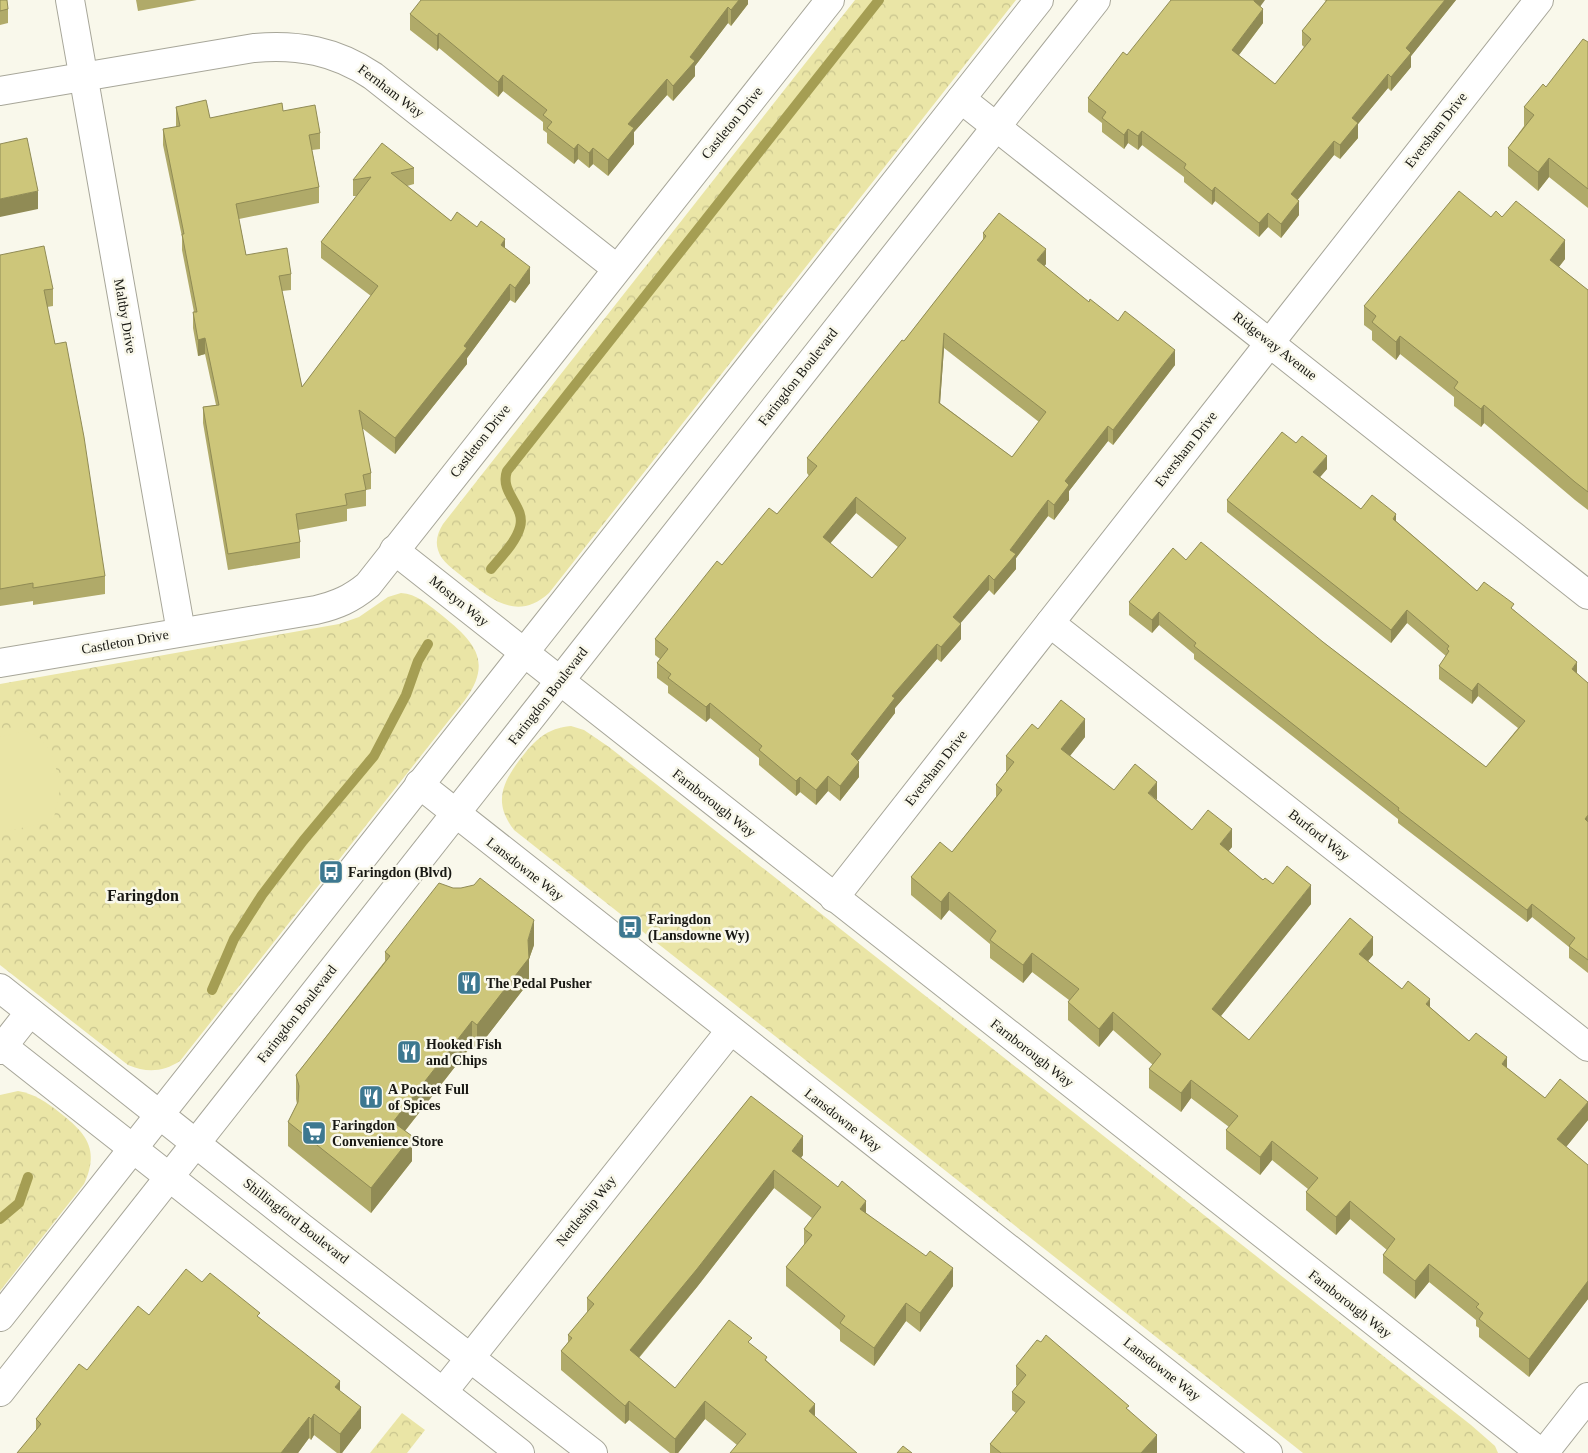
<svg xmlns="http://www.w3.org/2000/svg" width="1588" height="1453" font-family="'Times New Roman',serif">
	<style>
		.park { fill: url(#park-crowns) }
		.pitch { fill: #eae5a6 }
		.lines { fill: none; stroke-linecap: round; stroke-linejoin: round }
		.stream { stroke: #a59e53; stroke-width: 10 }
		.minor-casing { stroke: #a7a699; stroke-width: 30 }
		.tertiary-casing { stroke: #a7a699; stroke-width: 30 }
		.minor { stroke: #fff; stroke-width: 28 }
		.tertiary { stroke: #fff; stroke-width: 28 }
		.wall { fill: #b0aa69; fill-rule: evenodd }
		.shaded-wall { fill: #908b55 }
		.building { fill: #cdc67a; stroke: #908b55; fill-rule: evenodd }
		.labels { text-anchor: middle; dominant-baseline: central; stroke-width: 5; stroke-linejoin: round; paint-order: stroke }
		.street-label { font-size: 14px; fill: #181813; stroke: #f9f8eb }
		.poi-label { font-size: 14px; font-weight: bold; fill: #181813; stroke: #f9f8eb; text-anchor: start }
		.quarter-label { font-size: 16px; font-weight: bold; fill: #181813; stroke: #f9f8eb }
	</style>
	<defs>
		<pattern id="park-crowns" width="20" height="18" patternUnits="userSpaceOnUse" patternTransform="scale(1.25)"><rect width="20" height="18" fill="#eae5a6"/><path d="M2 6a3 3 0 1 1 6 0M12 15a3 3 0 1 1 6 0" fill="none" stroke="#c8c48e"/></pattern>
	</defs>
	<rect width="100%" height="100%" fill="#f9f8eb"/>
	<g class="park">
		<path d="M855,0H1016L549,593C517,622 491,599 464,578C455,570 441,562 438,550C435,541 438,532 443,524Z"/>
		<path d="M401,593C417,594 427,604 439,613C471,639 495,659 465,700L180,1061C163,1072 147,1073 128,1065L0,965V684L339,624L359,617L388,597Z"/>
		<path d="M571,726L584,730L609,747L1471,1425L1495,1446L1498,1453H1303L514,830C493,803 502,783 521,758C535,740 547,728 571,726Z"/>
		<path d="M18,1091C35,1094 46,1102 59,1112C86,1133 100,1149 84,1184L0,1291V1095Z"/>
		<polygon points="402,1413 425,1430 407,1453 370,1453"/>
	</g>
	<polygon class="pitch" points="25,731 39,737 51,752 61,785 53,822 0,832 0,737"/>
	<g class="lines">
		<g class="stream">
			<path d="M491,569C501,557 516,542 520,527C526,506 499,493 507,471L879,0"/>
			<polyline points="212,990 234,939 262,895 303,841 374,756 406,695 418,661 428,644"/>
			<polyline points="0,1219 19,1203 28,1177"/>
		</g>
		<defs>
			<g id="minor">
				<polyline points="70,0 181,632"/>
				<path d="M0,91L254,48C298,44 336,51 373,76L616,268"/>
				<polyline points="961,99 1588,595"/>
				<polyline points="394,550 1541,1453"/>
				<polyline points="1050,623 1588,1047"/>
				<path d="M0,663L316,610C337,605 351,599 368,585L830,0"/>
				<polyline points="419,784 1268,1453"/>
				<polyline points="834,898 1539,0"/>
				<polyline points="0,1050 30,1012"/>
				<polyline points="443,1392 730,1031"/>
				<polyline points="1544,1453 1588,1397"/>
			</g>
			<g id="tertiary">
				<polyline points="0,988 301,1227 593,1453"/>
				<polyline points="0,1044 520,1453"/>
				<polyline points="0,1317 1039,0"/>
				<polyline points="0,1392 1096,0"/>
			</g>
		</defs>
		<use href="#minor" class="minor-casing"/>
		<use href="#tertiary" class="tertiary-casing"/>
		<use href="#minor" class="minor"/>
		<use href="#tertiary" class="tertiary"/>
	</g>
	<g class="wall">
		<polygon points="0,0 8,9 8,23 0,25"/>
		<polygon points="136,0 197,0 138,11"/>
		<polygon points="748,0 748,4 731,26 728,23 695,66 695,76 673,101 667,95 634,132 634,144 608,176 593,164 589,168 578,159 574,164 547,143 547,133 543,130 543,122 503,91 498,97 439,48 437,51 410,30 410,14"/>
		<polygon points="1324,0 1456,0 1411,56 1411,67 1391,91 1388,88 1358,124 1358,138 1340,159 1334,155 1298,199 1299,215 1281,238 1268,227 1259,237 1215,201 1212,205 1184,182 1184,177 1142,145 1138,150 1128,143 1124,149 1102,132 1102,123 1088,112 1088,98 1127,55 1260,6 1263,23 1239,55 1275,84 1304,47 1302,45 1302,31 1326,1"/>
		<polygon points="1588,42 1588,208 1549,177 1538,191 1508,166 1508,148 1524,126 1524,107 1546,87"/>
		<polygon points="176,107 210,118 283,111 320,133 320,149 312,150 319,187 319,203 239,219 246,255 291,274 291,290 282,291 302,387 371,296 321,258 321,242 357,196 353,196 353,180 414,168 414,184 407,186 451,221 505,248 530,283 515,303 510,300 467,358 467,364 395,454 362,428 371,473 371,489 366,490 366,506 347,509 347,521 298,530 300,542 300,558 228,570 203,423 203,407 216,405 205,354 198,356 193,328 193,312 194,312 182,250 182,237 163,145 163,129 176,127"/>
		<polygon points="1491,217 1502,217 1565,259 1559,267 1588,290 1588,510 1575,500 1484,423 1481,427 1454,406 1454,397 1400,354 1396,360 1372,340 1372,331 1364,325 1364,306"/>
		<path d="M983,233L1046,264L1044,266L1089,302L1175,365L1113,445L1108,441L1069,491V500L1054,520L1048,516L1016,558V569L994,595L989,590L960,623L961,639L941,662L937,659L895,708V713L858,760L859,777L840,801L828,791L816,805L800,792L796,796L759,765V758L710,718L706,722L668,693V686L657,678V663L660,659L655,655V639L722,565L777,514L809,476L807,473V458L904,341L983,240ZM944,348L1039,422L1012,457L940,403ZM856,513L898,547L872,578L830,543Z"/>
		<polygon points="0,255 53,289 53,306 47,307 105,576 105,594 33,605 33,601 0,606"/>
		<polygon points="1327,469 1320,477 1361,509 1396,521 1477,591 1514,610 1577,674 1588,683 1588,973 1569,958 1569,947 1532,917 1527,922 1398,823 1398,819 1194,659 1194,654 1159,625 1152,633 1129,615 1129,602 1186,560 1323,642 1486,767 1518,728 1478,696 1472,704 1439,679 1439,666 1446,656 1407,623 1391,643 1227,512 1227,500"/>
		<polygon points="1038,729 1085,737 1070,756 1114,790 1157,800 1192,830 1232,847 1228,851 1263,880 1311,904 1221,1016 1249,1040 1373,955 1368,961 1402,989 1430,1007 1469,1041 1507,1068 1545,1098 1588,1120 1566,1147 1588,1165 1588,1299 1529,1377 1479,1337 1479,1328 1476,1326 1476,1320 1429,1282 1415,1299 1383,1273 1383,1255 1387,1250 1350,1219 1336,1235 1306,1210 1306,1192 1308,1189 1272,1160 1260,1175 1226,1149 1226,1130 1229,1127 1191,1098 1181,1112 1149,1088 1149,1069 1153,1065 1113,1030 1099,1047 1068,1020 1068,1002 1069,1000 1032,972 1023,983 990,958 990,944 949,910 941,920 911,895 911,877 952,852 996,797 996,785 1006,772 1006,756"/>
		<polygon points="534,945 529,959 529,982 477,1049 472,1045 405,1131 412,1161 371,1213 288,1146 288,1122 297,1104 296,1099 296,1075 385,961 385,952"/>
		<polygon points="751,1096 803,1155 801,1158 953,1286 920,1332 906,1321 874,1366 840,1341 840,1330 786,1286 786,1267 804,1245 804,1229 812,1218 774,1188 697,1287 639,1358 675,1388 752,1345 767,1361 815,1404 737,1445 705,1419 678,1453 670,1453 629,1420 625,1424 561,1370 561,1351 568,1342 568,1335 587,1313 587,1298"/>
		<polygon points="202,1282 260,1318 340,1391 361,1428 342,1453 337,1453 314,1435 311,1440 309,1438 298,1453 17,1453 36,1431 36,1419 87,1370 149,1315"/>
		<polygon points="1016,1366 1129,1410 1157,1453 990,1453 990,1444 1016,1413 1012,1410 1012,1392 1017,1386 1016,1385"/>
	</g>
	<g class="shaded-wall">
		<polygon points="739,0 748,0 748,4 731,26 731,10"/>
		<polygon points="1254,0 1265,0 1254,15"/>
		<polygon points="1445,0 1456,0 1411,56 1411,67 1391,91 1391,77 1406,48"/>
		<polygon points="728,7 728,23 695,66 695,76 673,101 673,86 690,57"/>
		<polygon points="1263,9 1263,23 1232,64 1232,50"/>
		<polygon points="439,33 439,48 437,51 437,36"/>
		<polygon points="1388,74 1388,88 1358,124 1358,138 1340,159 1340,145 1352,118"/>
		<polygon points="503,75 503,91 498,97 498,82"/>
		<polygon points="667,79 667,95 634,132 634,144 608,176 608,160 628,124"/>
		<polygon points="1128,129 1128,143 1124,149 1124,135"/>
		<polygon points="1142,131 1142,145 1138,150 1138,136"/>
		<polygon points="1334,141 1334,155 1291,208 1291,194"/>
		<polygon points="578,144 578,159 574,164 574,149"/>
		<polygon points="593,148 593,164 589,168 589,153"/>
		<polygon points="1549,158 1549,177 1538,191 1538,172"/>
		<polygon points="1215,187 1215,201 1212,205 1212,191"/>
		<polygon points="38,191 38,209 0,217 0,199"/>
		<polygon points="1299,201 1299,215 1281,238 1281,224"/>
		<polygon points="1268,213 1268,227 1259,237 1259,223"/>
		<polygon points="505,239 505,255 501,245"/>
		<polygon points="1565,240 1565,259 1550,278 1550,260"/>
		<polygon points="1046,249 1046,264 1037,276 1037,260"/>
		<polygon points="530,267 530,283 515,303 515,288"/>
		<polygon points="510,284 510,300 467,358 467,364 395,454 395,438"/>
		<polygon points="944,333 944,348 939,418 939,403"/>
		<polygon points="1400,336 1400,354 1396,360 1396,342"/>
		<polygon points="205,338 205,354 198,356 198,340"/>
		<polygon points="1175,350 1175,365 1113,445 1113,430"/>
		<polygon points="1484,405 1484,423 1481,427 1481,409"/>
		<polygon points="1108,426 1108,441 1069,491 1069,500 1054,520 1054,505 1065,481"/>
		<polygon points="1327,456 1327,469 1313,485 1313,472"/>
		<polygon points="856,497 856,513 823,552 823,537"/>
		<polygon points="1048,500 1048,516 1016,558 1016,569 994,595 994,580 1010,550"/>
		<polygon points="1396,514 1396,527 1393,519"/>
		<polygon points="989,575 989,590 953,632 953,617"/>
		<polygon points="1407,610 1407,623 1391,643 1391,630"/>
		<polygon points="1159,612 1159,625 1152,633 1152,620"/>
		<polygon points="961,624 961,639 941,662 941,647"/>
		<polygon points="937,644 937,659 895,708 895,713 851,770 851,754 892,696"/>
		<polygon points="1577,662 1577,675 1572,669"/>
		<polygon points="1478,683 1478,696 1472,704 1472,691"/>
		<polygon points="710,703 710,718 706,722 706,707"/>
		<polygon points="1085,719 1085,737 1061,767 1061,749"/>
		<polygon points="859,762 859,777 840,801 840,786"/>
		<polygon points="828,776 828,791 816,805 816,790"/>
		<polygon points="800,777 800,792 796,796 796,781"/>
		<polygon points="1157,782 1157,800 1148,793"/>
		<polygon points="1588,815 1588,828 1585,819"/>
		<polygon points="1232,829 1232,847 1220,862 1220,844"/>
		<polygon points="1311,885 1311,904 1212,1027 1212,1009"/>
		<polygon points="949,892 949,910 941,920 941,902"/>
		<polygon points="1532,904 1532,917 1527,922 1527,910"/>
		<polygon points="534,920 534,945 529,959 529,982 477,1049 477,1025 528,940"/>
		<polygon points="1373,937 1373,955 1359,972 1359,954"/>
		<polygon points="1032,953 1032,972 1023,983 1023,965"/>
		<polygon points="1430,999 1430,1018 1426,1004"/>
		<polygon points="1113,1012 1113,1030 1099,1047 1099,1029"/>
		<polygon points="472,1021 472,1045 393,1146 393,1122"/>
		<polygon points="1507,1057 1507,1076 1502,1064"/>
		<polygon points="1191,1080 1191,1098 1181,1112 1181,1093"/>
		<polygon points="1588,1102 1588,1120 1557,1158 1557,1139"/>
		<polygon points="412,1136 412,1161 371,1213 371,1188"/>
		<polygon points="803,1136 803,1155 792,1170 792,1151"/>
		<polygon points="1272,1141 1272,1160 1260,1175 1260,1157"/>
		<polygon points="774,1170 774,1188 697,1287 630,1368 630,1350"/>
		<polygon points="866,1201 866,1219 860,1209"/>
		<polygon points="1350,1201 1350,1219 1336,1235 1336,1217"/>
		<polygon points="1429,1264 1429,1282 1415,1299 1415,1281"/>
		<polygon points="953,1268 953,1286 920,1332 920,1313"/>
		<polygon points="1588,1281 1588,1299 1529,1377 1529,1359"/>
		<polygon points="906,1303 906,1321 874,1366 874,1348"/>
		<polygon points="340,1381 340,1402 335,1387"/>
		<polygon points="629,1401 629,1420 625,1424 625,1406"/>
		<polygon points="705,1401 705,1419 678,1453 675,1453 675,1439"/>
		<polygon points="815,1404 815,1422 809,1411"/>
		<polygon points="361,1407 361,1428 342,1453 340,1453 340,1434"/>
		<polygon points="314,1414 314,1435 311,1440 311,1419"/>
		<polygon points="309,1417 309,1438 298,1453 281,1453"/>
		<polygon points="1157,1435 1157,1453 1141,1453"/>
	</g>
	<g class="building">
		<polygon points="0,0 7,0 8,9 0,11"/>
		<polygon points="421,0 739,0 731,10 728,7 690,57 695,61 673,86 667,79 628,124 634,128 608,160 593,148 589,153 578,144 574,149 547,128 552,122 543,115 547,110 503,75 498,82 439,33 437,36 410,14"/>
		<polygon points="1171,0 1254,0 1254,1 1263,9 1232,50 1275,84 1311,39 1302,31 1327,0 1445,0 1406,48 1411,53 1391,77 1388,74 1352,118 1358,123 1340,145 1334,141 1291,194 1299,201 1281,224 1268,213 1259,223 1215,187 1212,191 1184,168 1186,164 1142,131 1138,136 1128,129 1124,135 1102,118 1106,112 1088,98 1123,52 1127,55"/>
		<polygon points="1583,39 1588,42 1588,189 1549,158 1538,172 1508,148 1534,115 1524,107 1543,84 1546,87"/>
		<polygon points="206,100 210,118 282,103 283,111 315,105 320,133 309,135 319,187 236,204 246,255 287,248 291,274 279,276 302,387 378,286 321,242 371,177 353,180 382,143 414,168 391,173 451,221 457,212 477,227 481,221 505,239 501,245 530,267 515,288 510,284 464,346 467,348 395,438 359,410 371,473 363,475 366,490 345,494 347,505 296,514 300,542 228,554 203,407 219,405 205,338 198,340 193,312 197,312 182,234 184,234 163,129 180,126 176,107"/>
		<polygon points="27,138 38,191 0,199 0,144"/>
		<polygon points="1459,191 1491,217 1496,211 1502,217 1516,201 1565,240 1550,260 1588,290 1588,492 1575,482 1484,405 1481,409 1454,388 1458,382 1400,336 1396,342 1372,322 1376,316 1364,306"/>
		<path d="M999,213L1046,249L1037,260L1089,302L1090,299L1118,321L1125,311L1175,350L1113,430L1108,426L1065,481L1069,485L1054,505L1048,500L1010,550L1016,554L994,580L989,575L953,617L961,624L941,647L937,644L892,696L895,698L851,754L859,762L840,786L828,776L816,790L800,777L796,781L759,750L762,746L710,703L706,707L668,678L671,674L657,663L668,649L655,639L717,561L722,565L769,508L777,514L817,466L807,458L902,340L904,341L986,236L983,233ZM944,333L1046,412L1012,457L939,403ZM856,497L906,538L872,578L823,537Z"/>
		<polygon points="44,246 53,289 44,290 55,344 66,342 84,437 105,576 33,588 33,583 0,589 0,255"/>
		<polygon points="1282,432 1296,443 1302,436 1327,456 1313,472 1361,509 1372,495 1396,514 1393,519 1477,591 1484,582 1514,604 1511,608 1577,662 1572,669 1588,683 1588,815 1585,819 1588,822 1588,960 1569,946 1575,938 1532,904 1527,910 1398,810 1399,808 1194,646 1196,643 1159,612 1152,620 1129,602 1173,548 1186,560 1201,542 1323,642 1486,767 1525,721 1478,683 1472,691 1439,666 1449,651 1447,649 1449,646 1407,610 1391,630 1227,500"/>
		<polygon points="1061,700 1085,719 1061,749 1114,790 1135,764 1157,782 1148,793 1192,830 1208,810 1232,829 1220,844 1263,880 1265,878 1273,884 1287,866 1311,885 1212,1009 1249,1040 1350,918 1373,937 1359,954 1402,989 1408,981 1430,999 1426,1004 1469,1041 1476,1033 1507,1057 1502,1064 1545,1098 1560,1079 1588,1102 1557,1139 1588,1165 1588,1281 1529,1359 1479,1319 1483,1313 1476,1307 1479,1304 1429,1264 1415,1281 1383,1255 1395,1239 1350,1201 1336,1217 1306,1192 1318,1178 1272,1141 1260,1157 1226,1130 1238,1116 1191,1080 1181,1093 1149,1069 1161,1054 1113,1012 1099,1029 1068,1002 1079,989 1032,953 1023,965 990,940 996,931 949,892 941,902 911,877 940,842 952,852 1002,790 996,785 1014,762 1006,756 1032,724 1038,729"/>
		<polygon points="480,878 534,920 528,940 529,958 477,1025 472,1021 393,1122 412,1136 371,1188 288,1122 298,1102 299,1086 296,1075 390,956 385,952 439,883 453,888 461,888 474,885"/>
		<polygon points="751,1096 803,1136 792,1151 838,1187 842,1181 866,1201 860,1209 926,1256 930,1251 953,1268 920,1313 906,1303 874,1348 840,1323 845,1316 786,1267 812,1235 804,1229 821,1207 774,1170 697,1269 630,1350 675,1388 729,1320 752,1338 748,1342 767,1357 765,1360 815,1404 809,1411 857,1453 730,1453 746,1434 705,1401 675,1439 629,1401 625,1406 561,1351 572,1338 568,1335 594,1304 587,1298"/>
		<polygon points="186,1269 202,1282 210,1273 260,1313 257,1316 340,1381 335,1387 361,1407 340,1434 314,1414 311,1419 309,1417 281,1453 17,1453 41,1424 36,1419 79,1364 87,1370 138,1306 149,1315"/>
		<polygon points="1046,1335 1129,1406 1126,1408 1157,1435 1141,1453 1001,1453 990,1444 1025,1402 1012,1392 1026,1375 1016,1366 1037,1340 1041,1342"/>
		<polygon points="903,1446 912,1453 897,1453"/>
	</g>
	<defs>
		<symbol id="bus-square" viewBox="-11 -11 22 22"><rect x="-9" y="-9" width="18" height="18" rx="4" fill="#3d7890" stroke="#f9f8eb"/><path d="M-5-6H5V4H4V6H2V4H-2V6H-4V4H-5ZM-3.5-4V0h7V-4ZM-3.5 1.2v1.5H-2V1.2ZM2 1.2v1.5H3.5V1.2Z" fill="#fff"/></symbol>
		<symbol id="restaurant-square" viewBox="-11 -11 22 22"><rect x="-9" y="-9" width="18" height="18" rx="4" fill="#3d7890" stroke="#f9f8eb"/><path d="M-5-6h1v4h1v-4h1v4h1v-4h1v5L-1.5 .5V6h-2V.5L-5-1ZM5-6V6H3V1.5H1.5Q1.5-4 5-6Z" fill="#fff"/></symbol>
		<symbol id="supermarket-square" viewBox="-11 -11 22 22"><rect x="-9" y="-9" width="18" height="18" rx="4" fill="#3d7890" stroke="#f9f8eb"/><path d="M-6-5.5h2.5l.6 2H6L4.5 2H-2.5L-4.4-4H-6ZM-1.5 3.2a1.3 1.3 0 1 0 .1 0ZM3 3.2a1.3 1.3 0 1 0 .1 0Z" fill="#fff"/></symbol>
	</defs>
	<g fill-rule="evenodd">
		<use href="#bus-square" x="317" y="858" width="28" height="28"/>
		<use href="#bus-square" x="616" y="913" width="28" height="28"/>
		<use href="#restaurant-square" x="455" y="969" width="28" height="28"/>
		<use href="#restaurant-square" x="395" y="1038" width="28" height="28"/>
		<use href="#restaurant-square" x="357" y="1083" width="28" height="28"/>
		<use href="#supermarket-square" x="300" y="1119" width="28" height="28"/>
	</g>
	<g class="labels">
		<g class="street-label">
			<text transform="translate(391 91) rotate(37)">Fernham Way</text>
			<text transform="translate(732 123) rotate(-51)">Castleton Drive</text>
			<text transform="translate(1436 130) rotate(-52)">Eversham Drive</text>
			<text transform="translate(125 316) rotate(80)">Maltby Drive</text>
			<text transform="translate(1275 346) rotate(38)">Ridgeway Avenue</text>
			<text transform="translate(798 377) rotate(-52)">Faringdon Boulevard</text>
			<text transform="translate(480 441) rotate(-52)">Castleton Drive</text>
			<text transform="translate(1186 449) rotate(-52)">Eversham Drive</text>
			<text transform="translate(459 601) rotate(39)">Mostyn Way</text>
			<text transform="translate(125 642) rotate(-10)">Castleton Drive</text>
			<text transform="translate(548 696) rotate(-52)">Faringdon Boulevard</text>
			<text transform="translate(936 768) rotate(-52)">Eversham Drive</text>
			<text transform="translate(714 803) rotate(38)">Farnborough Way</text>
			<text transform="translate(1319 835) rotate(38)">Burford Way</text>
			<text transform="translate(525 869) rotate(38)">Lansdowne Way</text>
			<text transform="translate(297 1014) rotate(-52)">Faringdon Boulevard</text>
			<text transform="translate(1032 1053) rotate(38)">Farnborough Way</text>
			<text transform="translate(843 1120) rotate(38)">Lansdowne Way</text>
			<text transform="translate(586 1211) rotate(-51)">Nettleship Way</text>
			<text transform="translate(296 1221) rotate(38)">Shillingford Boulevard</text>
			<text transform="translate(1350 1304) rotate(38)">Farnborough Way</text>
			<text transform="translate(1162 1369) rotate(38)">Lansdowne Way</text>
		</g>
		<g class="poi-label">
			<text x="348" y="872">Faringdon (Blvd)</text>
			<text x="648" y="919">Faringdon<tspan x="648" dy="16">(Lansdowne Wy)</tspan></text>
			<text x="486" y="983">The Pedal Pusher</text>
			<text x="426" y="1044">Hooked Fish<tspan x="426" dy="16">and Chips</tspan></text>
			<text x="388" y="1089">A Pocket Full<tspan x="388" dy="16">of Spices</tspan></text>
			<text x="332" y="1125">Faringdon<tspan x="332" dy="16">Convenience Store</tspan></text>
		</g>
		<g class="quarter-label">
			<text x="143" y="895">Faringdon</text>
		</g>
	</g>
</svg>
